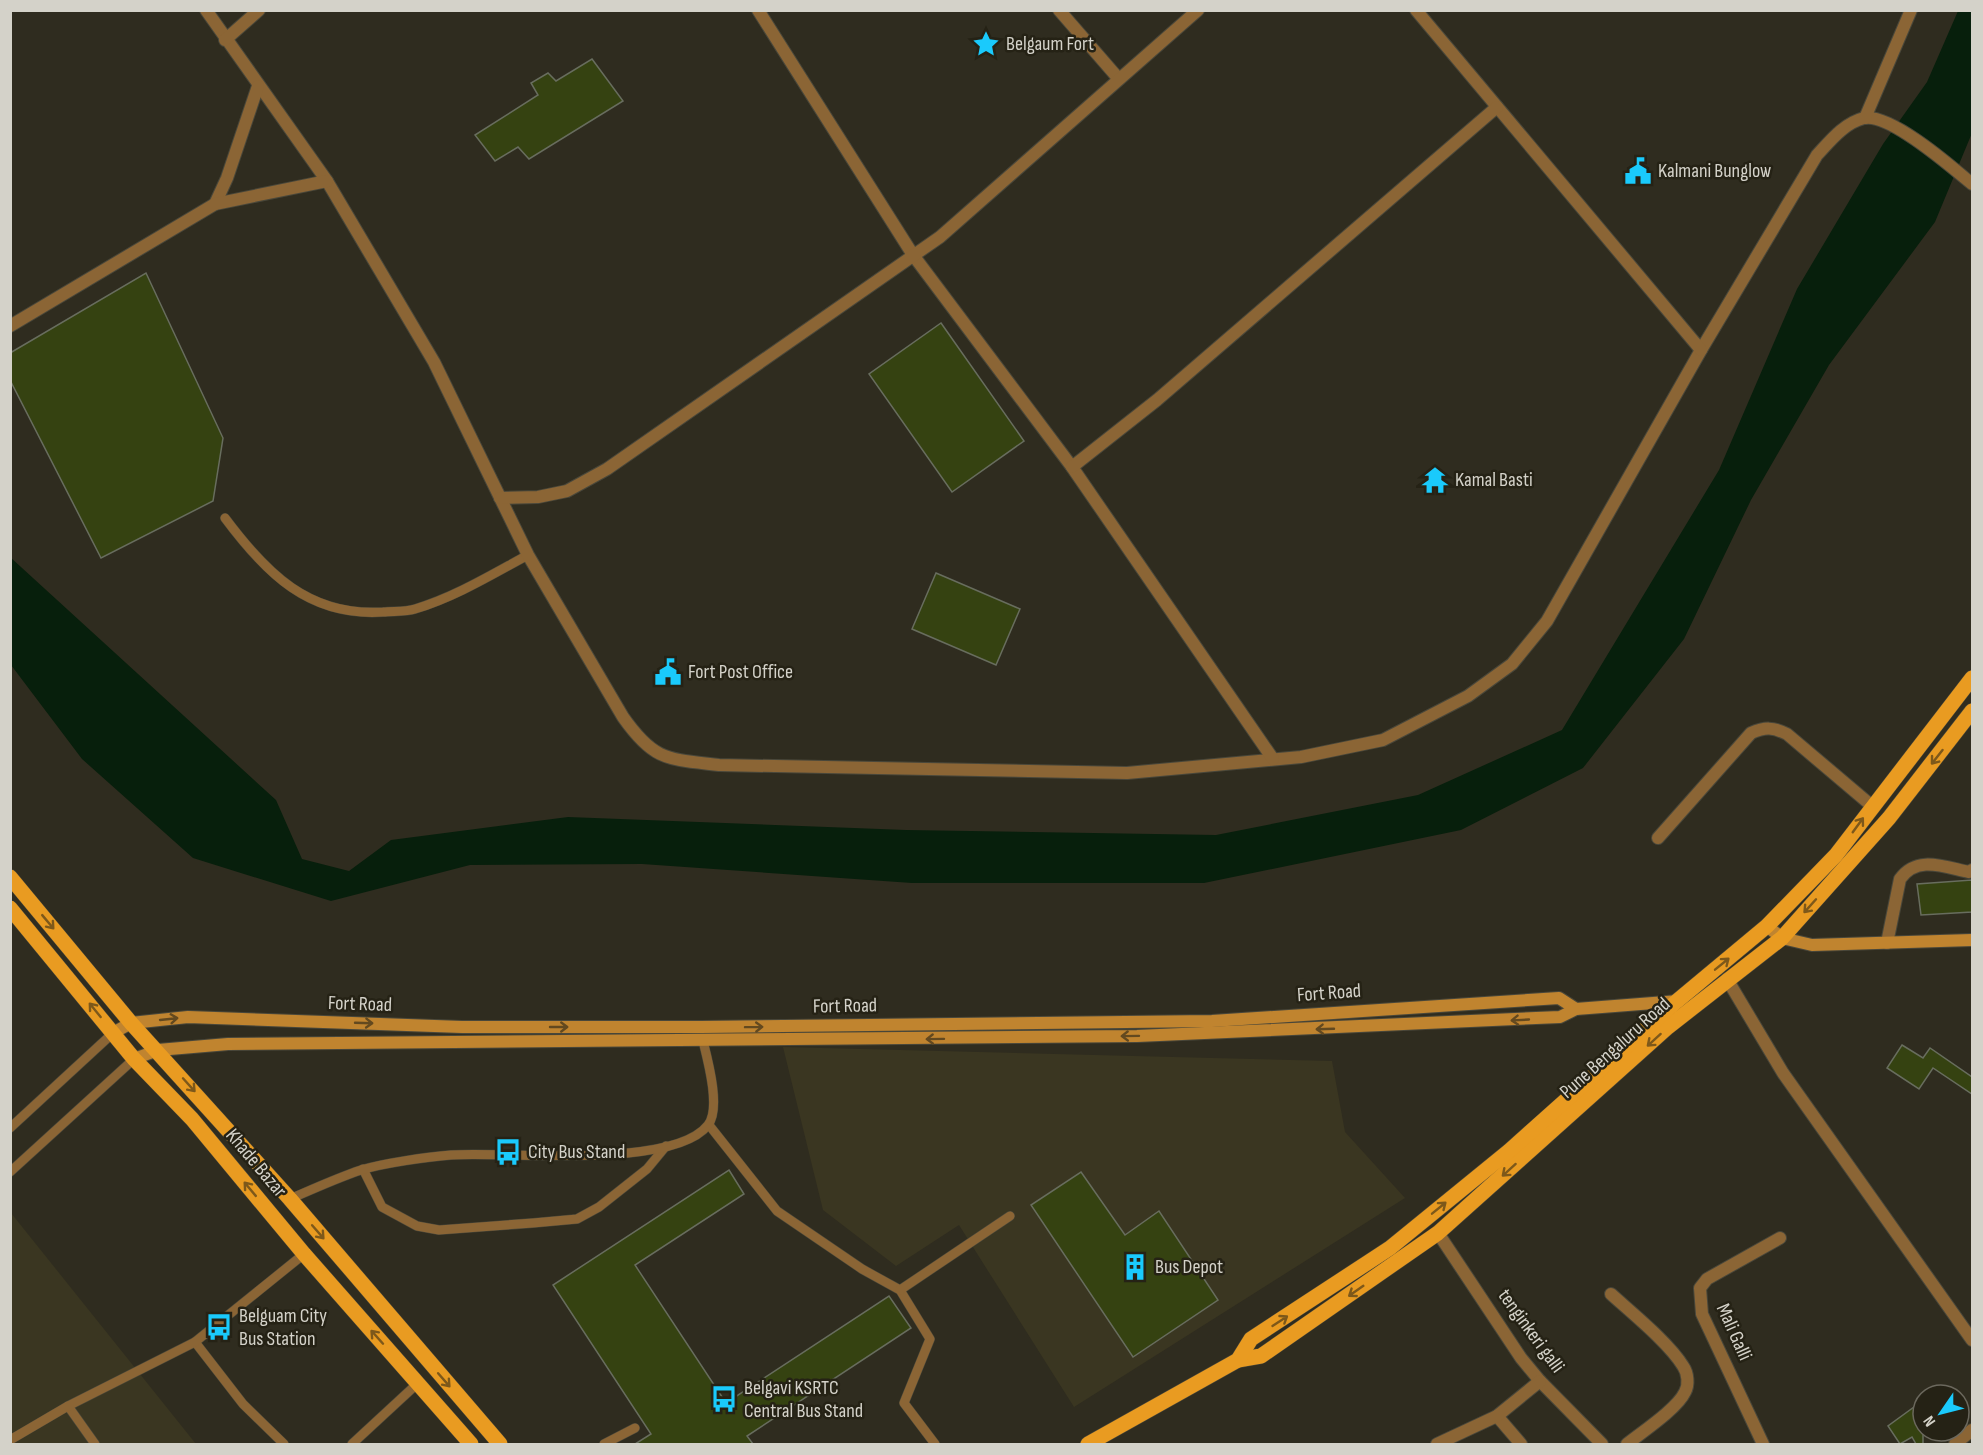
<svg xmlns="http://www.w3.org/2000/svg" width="1983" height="1455" font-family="'Sofia Sans Condensed',sans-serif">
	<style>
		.built { fill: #3a3621 }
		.water { fill: #071f0c }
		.building { fill: #354211; stroke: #686d5e; stroke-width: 1.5 }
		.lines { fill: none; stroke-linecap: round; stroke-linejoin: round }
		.service-casing { stroke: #49473a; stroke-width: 10 }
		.minor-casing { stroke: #49473a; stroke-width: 14 }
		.secondary-casing { stroke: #49473a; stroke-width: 14 }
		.primary-casing { stroke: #49473a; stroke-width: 16 }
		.service { stroke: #8b6535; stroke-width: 9 }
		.minor { stroke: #8b6535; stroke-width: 12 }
		.secondary { stroke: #c0842f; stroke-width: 12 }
		.primary { stroke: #e99b21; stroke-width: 15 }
		.oneway { stroke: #7d581a }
		.oneway2 { stroke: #63491f }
		.labels { text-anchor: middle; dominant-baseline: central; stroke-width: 5; stroke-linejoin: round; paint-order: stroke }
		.poi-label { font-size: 20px; fill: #d4d2c9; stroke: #252215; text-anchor: start }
		.street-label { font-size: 20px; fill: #d4d2c9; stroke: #252215 }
	</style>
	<rect width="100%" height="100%" fill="#2f2c1f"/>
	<g class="built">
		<polygon points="783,1047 1332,1061 1345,1132 1405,1198 1074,1407 959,1225 896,1266 823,1210"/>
		<polygon points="11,1213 196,1444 11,1444"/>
	</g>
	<polygon class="water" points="1958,11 1972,11 1972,133 1935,222 1829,365 1751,500 1684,639 1583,768 1461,830 1204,883 912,883 642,864 470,865 331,901 193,858 82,759 11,665 10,557 276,800 302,859 349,871 391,840 568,817 906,830 1216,835 1418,795 1562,730 1719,470 1797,289 1883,144 1927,82"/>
	<g class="building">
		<polygon points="592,59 623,101 529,159 518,147 495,161 475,135 538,95 531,83 548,73 556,81"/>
		<polygon points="146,273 223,438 213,501 101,558 10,380 10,353"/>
		<polygon points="941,323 1024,441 952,492 869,374"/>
		<polygon points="936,573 1020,609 996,665 912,629"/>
		<polygon points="1972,880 1972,912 1921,915 1917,884"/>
		<polygon points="1902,1045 1923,1058 1930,1048 1972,1077 1972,1094 1933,1068 1919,1089 1887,1068"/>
		<polygon points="729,1170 744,1194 635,1265 726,1403 889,1296 911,1328 747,1436 753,1444 635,1444 651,1434 553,1285"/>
		<polygon points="1081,1172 1125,1235 1159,1211 1218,1300 1133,1357 1031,1205"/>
		<polygon points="1914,1407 1923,1421 1923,1444 1916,1444 1912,1437 1900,1444 1888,1426"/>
	</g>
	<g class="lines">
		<defs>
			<g id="service">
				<path d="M225,518C266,573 309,617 383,612C394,611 406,612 415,609C455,597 491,575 528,555"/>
				<polyline points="709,1125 777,1211 862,1269 900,1290 930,1339 904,1403 935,1444"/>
				<polyline points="10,1128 113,1033"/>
				<polyline points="363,1169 382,1207 417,1226 439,1230 533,1223 577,1219 599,1207 647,1169 666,1146"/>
				<polyline points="10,1172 134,1059"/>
				<path d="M290,1199C313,1189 337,1178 361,1170C384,1163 427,1157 451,1155C505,1151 673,1170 708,1125C721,1109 708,1061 703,1041"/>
				<polyline points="900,1290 1010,1216"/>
				<polyline points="195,1342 243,1404 284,1444"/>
				<polyline points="68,1406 95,1444"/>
				<polyline points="10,1440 68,1406 195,1342 304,1254"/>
				<polyline points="352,1444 418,1383"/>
				<polyline points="604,1444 635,1428"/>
			</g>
			<g id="minor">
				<path d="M206,10L327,181L434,362L528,555L623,717C654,761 667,759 719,765L1127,773L1301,757L1383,740L1468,696L1512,664L1547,621L1701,350L1817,155C1830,141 1844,123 1864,118C1890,113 1952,167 1972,184"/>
				<polyline points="758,10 913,255 1072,467 1273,759"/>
				<polyline points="1059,10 1118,78"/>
				<polyline points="1416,10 1701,350"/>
				<polyline points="225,40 259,10"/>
				<polyline points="1865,118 1911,10"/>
				<polyline points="215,204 227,178 258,86"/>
				<polyline points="10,326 215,204 327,181"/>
				<polyline points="1072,467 1157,400 1497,107"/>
				<polyline points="500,498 538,497 567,491 607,469 940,237 1198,10"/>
				<path d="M1658,838L1751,733C1765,727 1773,727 1787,734L1872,806"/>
				<path d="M1887,943L1900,879C1917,855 1944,867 1969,872L1972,870"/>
				<polyline points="1727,979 1783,1073 1972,1340"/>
				<polyline points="1438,1233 1521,1358 1540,1381 1602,1444"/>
				<path d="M1611,1294C1632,1313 1669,1343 1683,1366C1688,1373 1689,1385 1685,1392C1677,1409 1642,1432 1627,1444"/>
				<polyline points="1497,1416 1521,1444"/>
				<polyline points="1437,1444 1497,1416 1540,1381"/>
				<polyline points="1763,1444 1702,1314 1700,1288 1707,1279 1780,1238"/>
				<polyline points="1955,1444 1972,1430"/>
			</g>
			<g id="secondary">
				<polyline points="1767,926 1782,938 1812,945 1972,940"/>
				<polyline points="113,1033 131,1023 188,1017 462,1027 701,1027 1212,1021 1559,998 1576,1009"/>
				<polyline points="134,1059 158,1050 228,1044 1137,1036 1560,1017 1576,1009 1679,1001"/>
			</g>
			<g id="primary">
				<polyline points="10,877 131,1023 290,1199 500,1444"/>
				<polyline points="10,908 134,1059 192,1119 304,1254 471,1444"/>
				<polyline points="1238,1360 1261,1356 1438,1233 1668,1027 1782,938 1889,818 1972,711"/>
				<polyline points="1088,1444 1238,1360 1251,1339 1390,1248 1509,1151 1677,1001 1767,926 1836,855 1972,678"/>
			</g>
		</defs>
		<use href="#service" class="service-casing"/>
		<use href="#minor" class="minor-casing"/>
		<use href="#secondary" class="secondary-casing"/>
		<use href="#primary" class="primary-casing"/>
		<use href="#service" class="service"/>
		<use href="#minor" class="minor"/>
		<use href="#secondary" class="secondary"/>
		<use href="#primary" class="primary"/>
	</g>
	<defs><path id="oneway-shaft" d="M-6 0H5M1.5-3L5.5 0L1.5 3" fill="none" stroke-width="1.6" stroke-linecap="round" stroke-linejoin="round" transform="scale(1.5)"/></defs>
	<g class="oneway">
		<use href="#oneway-shaft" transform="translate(1937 757) rotate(128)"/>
		<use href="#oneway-shaft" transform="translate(1858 825) rotate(-54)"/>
		<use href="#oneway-shaft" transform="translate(1810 906) rotate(132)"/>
		<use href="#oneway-shaft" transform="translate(48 922) rotate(50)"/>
		<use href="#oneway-shaft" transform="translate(1722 964) rotate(-39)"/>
		<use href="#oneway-shaft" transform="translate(95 1010) rotate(-129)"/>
		<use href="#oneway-shaft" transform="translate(1654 1040) rotate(138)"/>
		<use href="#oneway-shaft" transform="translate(189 1085) rotate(48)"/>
		<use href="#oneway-shaft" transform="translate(1509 1170) rotate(138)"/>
		<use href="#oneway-shaft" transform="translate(250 1189) rotate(-130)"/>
		<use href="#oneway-shaft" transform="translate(1439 1208) rotate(-39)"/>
		<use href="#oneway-shaft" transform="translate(318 1232) rotate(49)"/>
		<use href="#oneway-shaft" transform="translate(1356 1291) rotate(145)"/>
		<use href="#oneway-shaft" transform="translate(1280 1321) rotate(-33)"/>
		<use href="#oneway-shaft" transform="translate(377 1337) rotate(-132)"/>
		<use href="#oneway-shaft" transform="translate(444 1380) rotate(49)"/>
	</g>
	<g class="oneway2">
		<use href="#oneway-shaft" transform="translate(169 1019) rotate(-6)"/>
		<use href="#oneway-shaft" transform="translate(1520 1020) rotate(177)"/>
		<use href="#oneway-shaft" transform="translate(364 1023) rotate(2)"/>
		<use href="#oneway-shaft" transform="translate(559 1027)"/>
		<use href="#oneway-shaft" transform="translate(754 1027) rotate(-1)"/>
		<use href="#oneway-shaft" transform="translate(1325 1029) rotate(178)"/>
		<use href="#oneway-shaft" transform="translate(1130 1036) rotate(179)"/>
		<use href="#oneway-shaft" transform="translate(935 1039) rotate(179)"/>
	</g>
	<defs>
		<symbol id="sight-bare" viewBox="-9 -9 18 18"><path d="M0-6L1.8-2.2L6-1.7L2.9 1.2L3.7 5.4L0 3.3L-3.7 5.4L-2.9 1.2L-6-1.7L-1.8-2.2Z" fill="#1acafc" stroke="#252215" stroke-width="2.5" paint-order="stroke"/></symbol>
		<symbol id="civic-bare" viewBox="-9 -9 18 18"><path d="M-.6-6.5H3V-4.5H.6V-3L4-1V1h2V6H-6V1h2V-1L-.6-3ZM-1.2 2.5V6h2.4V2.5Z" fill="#1acafc" stroke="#252215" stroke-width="2.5" paint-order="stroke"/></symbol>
		<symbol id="temple-bare" viewBox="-9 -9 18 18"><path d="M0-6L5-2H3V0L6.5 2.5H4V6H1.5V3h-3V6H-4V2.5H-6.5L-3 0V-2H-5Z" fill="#1acafc" stroke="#252215" stroke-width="2.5" paint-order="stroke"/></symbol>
		<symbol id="bus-bare" viewBox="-9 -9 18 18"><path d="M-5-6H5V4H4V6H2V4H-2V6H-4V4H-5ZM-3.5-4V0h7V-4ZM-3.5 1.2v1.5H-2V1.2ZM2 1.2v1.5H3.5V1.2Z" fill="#1acafc" stroke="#252215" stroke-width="2.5" paint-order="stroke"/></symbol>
		<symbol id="building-bare" viewBox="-9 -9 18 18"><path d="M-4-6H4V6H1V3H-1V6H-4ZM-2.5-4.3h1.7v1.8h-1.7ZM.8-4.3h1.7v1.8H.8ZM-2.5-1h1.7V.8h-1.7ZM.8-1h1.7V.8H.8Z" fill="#1acafc" stroke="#252215" stroke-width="2.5" paint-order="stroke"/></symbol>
	</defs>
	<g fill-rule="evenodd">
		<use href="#sight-bare" x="967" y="25" width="38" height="38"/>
		<use href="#civic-bare" x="1619" y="152" width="38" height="38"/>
		<use href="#temple-bare" x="1416" y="461" width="38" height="38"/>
		<use href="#civic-bare" x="649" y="653" width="38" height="38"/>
		<use href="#bus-bare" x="489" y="1133" width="38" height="38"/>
		<use href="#building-bare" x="1116" y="1248" width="38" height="38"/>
		<use href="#bus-bare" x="200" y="1308" width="38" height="38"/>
		<use href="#bus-bare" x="705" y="1380" width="38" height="38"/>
	</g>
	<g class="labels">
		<g class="poi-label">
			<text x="1006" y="44">Belgaum Fort</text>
			<text x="1658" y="171">Kalmani Bunglow</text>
			<text x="1455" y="480">Kamal Basti</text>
			<text x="688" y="672">Fort Post Office</text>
			<text x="528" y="1152">City Bus Stand</text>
			<text x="1155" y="1267">Bus Depot</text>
			<text x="239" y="1316">Belguam City<tspan x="239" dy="23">Bus Station</tspan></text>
			<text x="744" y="1388">Belgavi KSRTC<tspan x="744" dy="23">Central Bus Stand</tspan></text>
		</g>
		<g class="street-label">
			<text transform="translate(1329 993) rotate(-4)">Fort Road</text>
			<text transform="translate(360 1004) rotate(2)">Fort Road</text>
			<text transform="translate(845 1006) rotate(-1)">Fort Road</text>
			<text transform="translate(1615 1048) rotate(-42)">Pune Bengaluru Road</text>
			<text transform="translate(256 1163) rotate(50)">Khade Bazar</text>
			<text transform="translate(1531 1331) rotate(54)">tenginkeri galli</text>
			<text transform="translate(1734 1332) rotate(66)">Mali Galli</text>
		</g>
	</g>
	<rect width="1983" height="1455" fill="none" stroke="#d4d2c9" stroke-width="24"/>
	<g transform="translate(1941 1413) rotate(235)"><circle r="28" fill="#252215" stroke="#6b685d" stroke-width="1.5"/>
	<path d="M0-4.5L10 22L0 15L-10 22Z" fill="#1acafc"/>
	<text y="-9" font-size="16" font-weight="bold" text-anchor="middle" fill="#d4d2c9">N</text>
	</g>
</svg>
